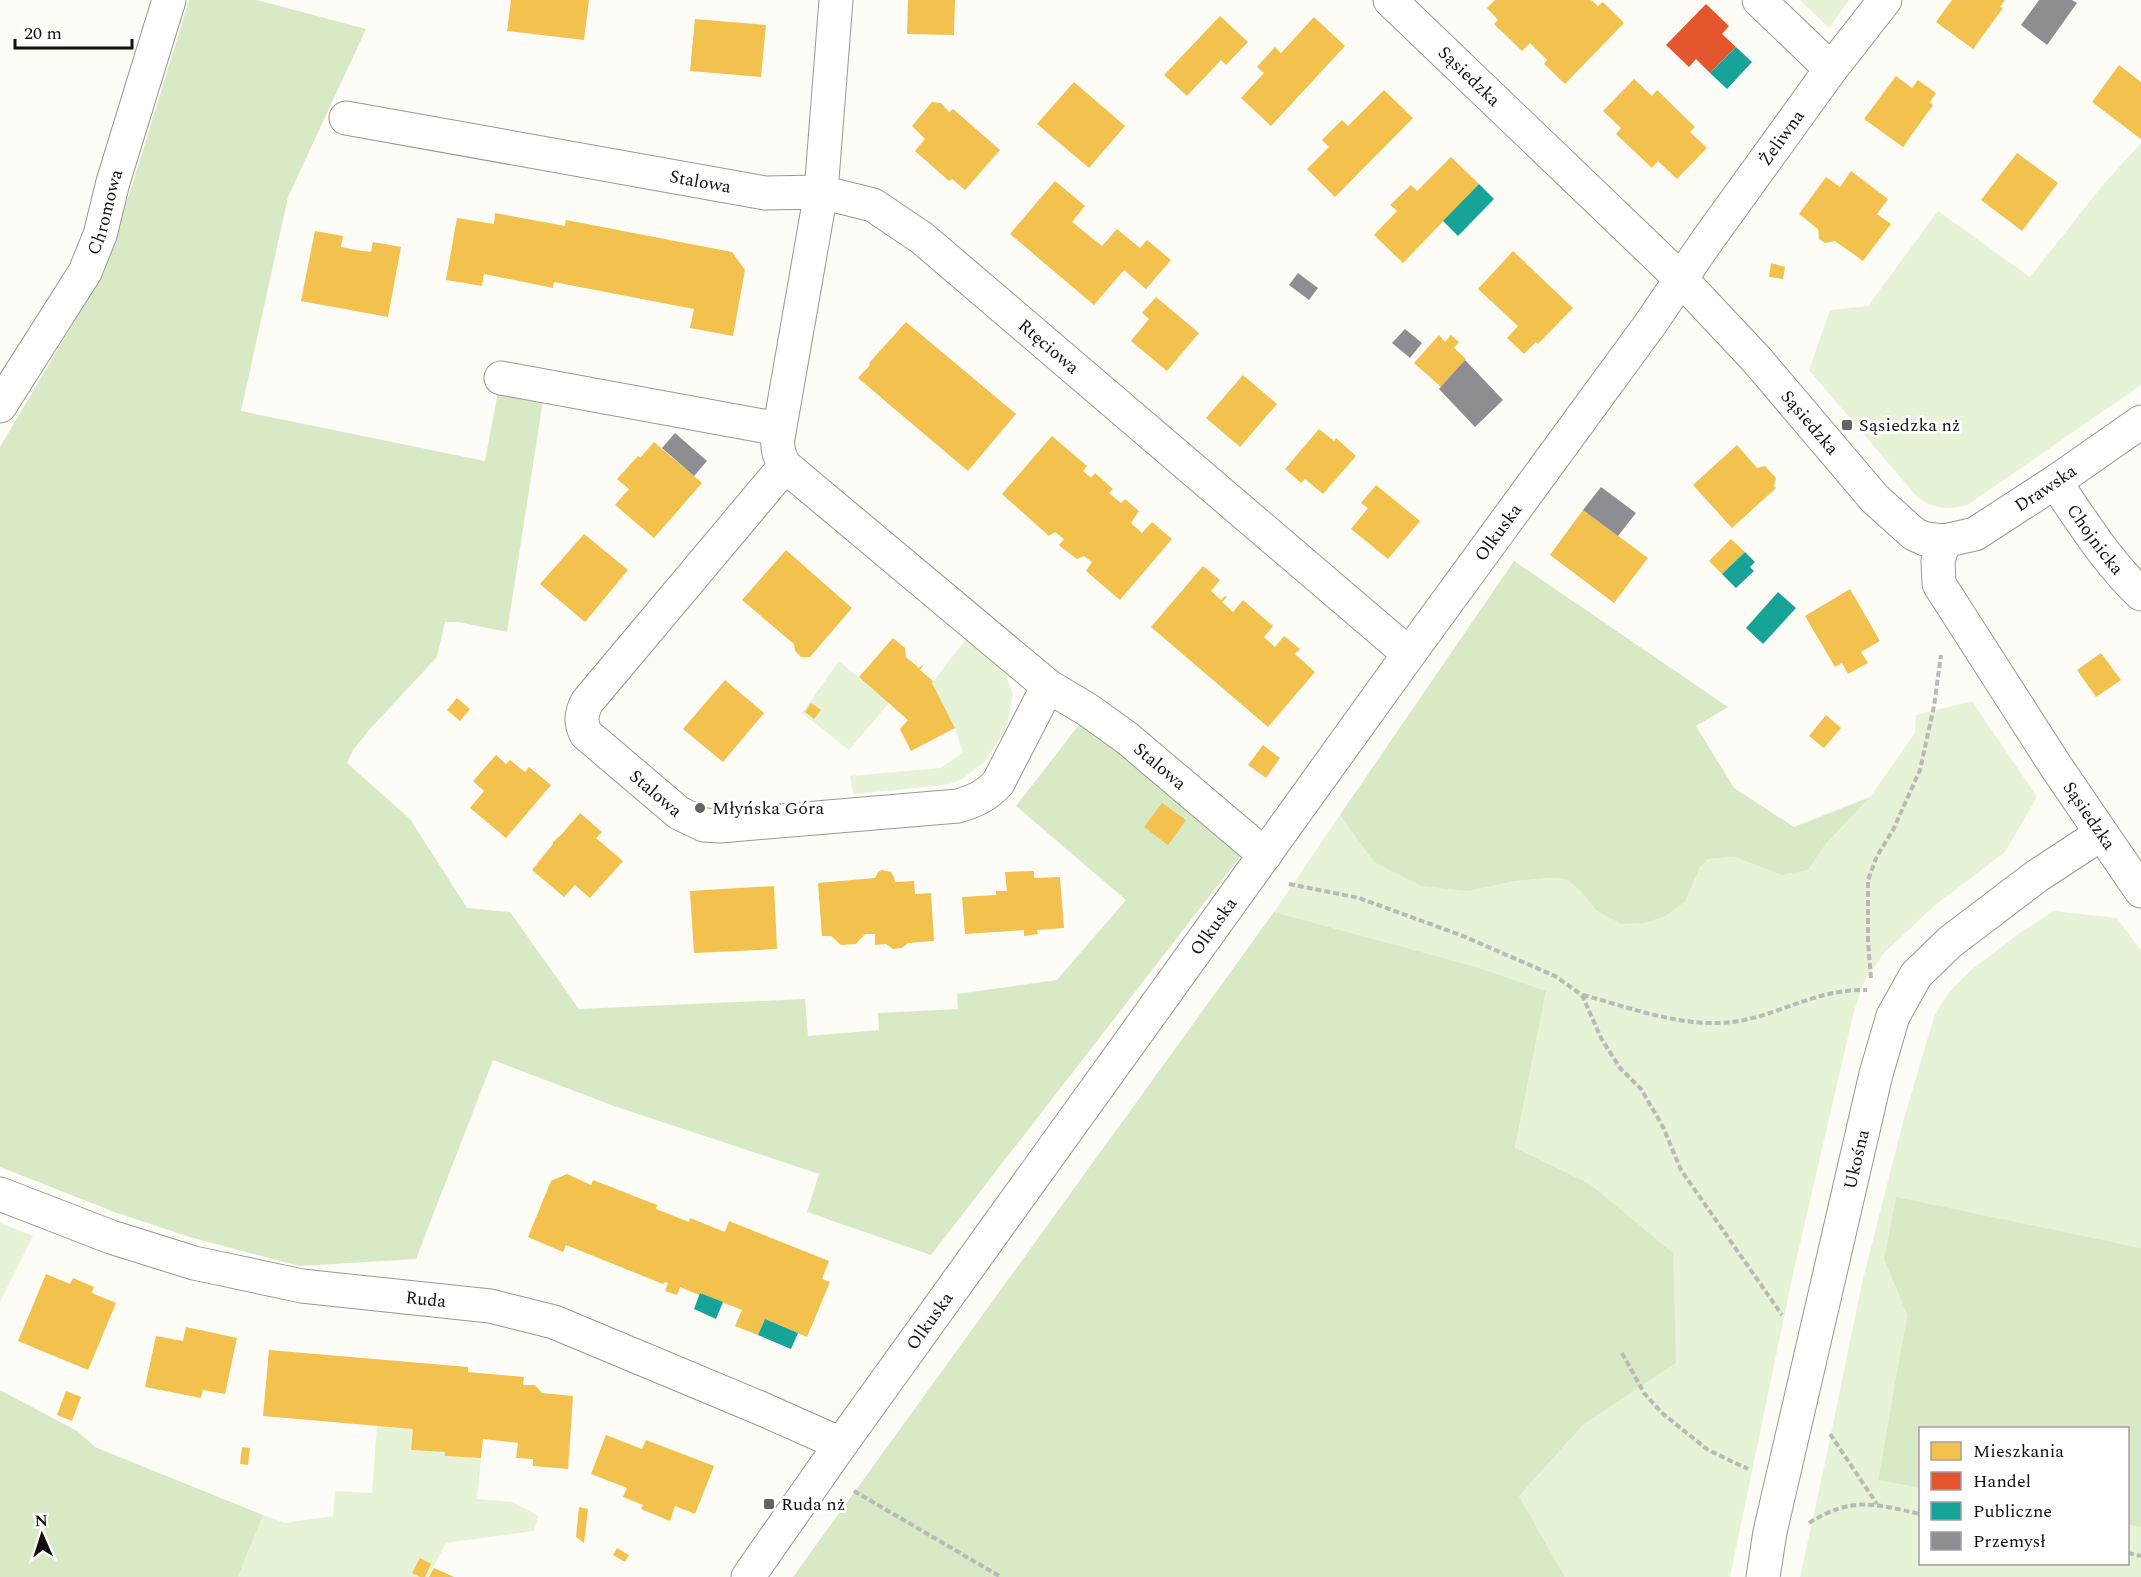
<svg xmlns="http://www.w3.org/2000/svg" width="2141" height="1577" font-family="Spectral,serif">
	<style>
		.green { fill: #e7f3d7 }
		.forest { fill: #d8eac5 }
		.homes { fill: #f2c14e }
		.shops { fill: #e4572e }
		.public { fill: #17a398 }
		.industry { fill: #8d8d92 }
		.lines { fill: none; stroke-linecap: round; stroke-linejoin: round }
		.minor-casing { stroke: #979795; stroke-width: 35 }
		.path { stroke: #b9b9b8; stroke-width: 4; stroke-dasharray: 6 3; stroke-linecap: butt }
		.minor { stroke: #fffffe; stroke-width: 33 }
		.poi-dot { fill: #646362; stroke: #fff; stroke-width: 2 }
		.labels { text-anchor: middle; dominant-baseline: central; stroke-width: 6; stroke-linejoin: round; paint-order: stroke }
		.street-label { font-size: 18px; fill: #111; stroke: #fff }
		.poi-label { font-size: 18px; fill: #111; stroke: #fff; text-anchor: start }
	</style>
	<rect width="100%" height="100%" fill="#fdfcf7"/>
	<g class="green">
		<polygon points="1800,0 1849,0 1829,28"/>
		<path d="M2141,143V385L1969,504C1951,511 1935,509 1918,498L1809,370L1830,310L1868,306L1938,211L2030,277L2102,186Z"/>
		<polygon points="966,639 1004,672 1013,694 1007,726 985,762 962,779 947,785 853,794 850,776 940,768 963,753 955,728 932,683"/>
		<polygon points="839,661 889,703 849,750 802,713"/>
		<polygon points="1972,701 2037,797 2005,852 1933,907 1883,954 1863,984 1854,1011 1793,1274 1730,1577 1565,1577 1519,1496 1583,1425 1676,1363 1590,1184 1515,1149 1546,991 1477,967 1274,912 1340,815 1374,862 1468,891 1516,881 1547,878 1566,879 1581,891 1596,910 1644,923 1664,917 1685,902 1700,867 1708,859 1735,857 1782,875 1808,870 1825,845 1870,797 1915,733 1916,715"/>
		<polygon points="2054,911 2117,918 2141,951 2141,1248 1896,1198 1884,1259 1907,1315 1878,1480 1920,1488 1920,1564 2128,1564 2128,1525 2141,1527 2141,1577 1800,1577 1825,1463 1862,1283 1903,1122 1934,1017 1948,993 1970,971 2021,932"/>
		<polygon points="0,1223 33,1236 0,1302"/>
		<polygon points="377,1425 413,1429 411,1450 445,1452 446,1456 481,1458 477,1499 513,1502 538,1516 534,1531 446,1543 428,1577 238,1577 263,1515 285,1523 333,1516 335,1491 372,1493"/>
	</g>
	<g class="forest">
		<polygon points="189,0 257,0 366,29 288,197 241,411 485,461 498,392 544,394 507,632 458,622 445,622 437,657 370,729 353,750 347,763 410,819 467,908 510,912 579,1009 805,999 808,1036 879,1030 878,1013 958,1009 957,994 1057,980 1126,900 1016,806 1086,716 1242,854 931,1255 807,1212 819,1174 614,1106 493,1060 416,1259 300,1266 193,1238 117,1213 0,1167 0,447 96,285 131,189"/>
		<polygon points="1514,561 1728,707 1696,726 1734,788 1794,827 1870,797 1825,845 1808,870 1782,875 1735,857 1708,859 1700,867 1685,902 1664,917 1644,923 1621,924 1596,910 1581,891 1566,879 1547,878 1516,881 1468,891 1422,886 1374,862 1340,815"/>
		<polygon points="1274,912 1477,967 1546,991 1515,1148 1590,1184 1673,1253 1676,1363 1583,1425 1519,1496 1565,1577 793,1577"/>
		<polygon points="1896,1197 2141,1248 2141,1527 2128,1525 2128,1428 1920,1428 1920,1488 1878,1480 1907,1315 1884,1259"/>
		<polygon points="0,1390 77,1431 95,1447 263,1515 238,1577 0,1577"/>
	</g>
	<g class="homes">
		<polygon points="511,0 589,0 584,40 507,31"/>
		<polygon points="908,0 955,0 954,35 907,34"/>
		<polygon points="1495,0 1591,0 1598,6 1603,2 1624,23 1565,84 1544,64 1547,60 1530,43 1522,51 1494,24 1498,20 1487,8"/>
		<polygon points="1952,0 2005,0 2000,7 2003,8 1973,49 1936,22"/>
		<polygon points="1220,16 1248,42 1226,65 1221,60 1187,96 1164,75"/>
		<polygon points="1314,17 1345,46 1271,126 1241,98 1264,73 1257,67 1275,47 1281,53"/>
		<polygon points="695,19 766,25 761,77 690,71"/>
		<polygon points="2119,65 2141,82 2141,139 2092,102"/>
		<polygon points="1896,76 1912,88 1918,80 1936,93 1930,102 1933,105 1903,147 1864,119"/>
		<polygon points="1634,79 1652,96 1657,90 1695,127 1690,132 1707,148 1677,179 1658,161 1652,168 1616,134 1621,128 1603,111"/>
		<polygon points="1074,82 1125,126 1089,168 1037,124"/>
		<polygon points="1384,90 1413,118 1335,197 1307,169 1329,147 1322,140 1342,120 1348,126"/>
		<polygon points="932,102 941,103 949,112 953,109 1000,150 965,190 952,179 949,181 915,151 925,139 912,126"/>
		<polygon points="2017,153 2058,183 2022,231 1981,200"/>
		<polygon points="1451,157 1479,184 1403,263 1374,235 1397,211 1390,205 1411,185 1417,191"/>
		<polygon points="1851,171 1888,199 1877,214 1891,224 1863,261 1835,241 1825,243 1819,239 1818,229 1799,214 1826,177 1840,187"/>
		<polygon points="1055,181 1085,206 1072,222 1102,246 1117,229 1140,248 1147,240 1171,260 1146,289 1124,270 1094,305 1010,234"/>
		<polygon points="495,213 565,226 566,220 732,252 745,270 733,336 690,328 694,309 590,289 554,282 553,288 484,274 482,286 446,280 457,218 494,224"/>
		<polygon points="315,231 343,236 341,247 356,250 371,252 373,242 401,247 388,317 301,301"/>
		<polygon points="1513,251 1573,308 1538,344 1536,342 1524,354 1507,338 1518,326 1478,289"/>
		<polygon points="1771,263 1785,267 1783,279 1769,277"/>
		<polygon points="1156,297 1199,333 1167,371 1131,341 1149,319 1142,313"/>
		<polygon points="906,322 1016,414 968,471 858,378 870,365 869,363"/>
		<polygon points="1439,335 1445,342 1451,335 1459,342 1454,348 1466,359 1441,387 1414,363"/>
		<polygon points="1243,375 1277,404 1240,447 1206,418"/>
		<polygon points="1319,429 1334,441 1336,438 1356,456 1323,494 1305,479 1301,483 1285,469"/>
		<polygon points="1052,436 1087,466 1083,471 1091,478 1095,473 1113,489 1109,493 1121,503 1125,499 1139,511 1131,523 1142,533 1152,522 1172,539 1120,600 1086,571 1092,562 1084,556 1077,559 1061,547 1059,545 1064,539 1055,532 1049,536 1002,494"/>
		<polygon points="654,442 702,483 654,538 615,505 629,489 617,479 638,456 640,458"/>
		<polygon points="1737,445 1757,468 1765,466 1776,478 1774,486 1776,488 1732,528 1693,485"/>
		<polygon points="1376,485 1420,521 1388,559 1351,529 1368,508 1361,503"/>
		<polygon points="1583,510 1648,558 1614,603 1550,555"/>
		<polygon points="584,534 628,570 585,622 540,584"/>
		<polygon points="1731,539 1745,552 1722,574 1709,561"/>
		<polygon points="786,550 852,608 810,657 801,657 795,651 794,644 742,600"/>
		<polygon points="1203,566 1220,580 1211,591 1221,600 1225,596 1227,597 1222,602 1233,612 1243,600 1273,626 1264,637 1275,647 1284,636 1300,649 1295,654 1315,672 1268,727 1151,627"/>
		<polygon points="1850,589 1880,641 1861,652 1868,663 1848,674 1842,663 1835,667 1805,616"/>
		<polygon points="893,638 905,648 906,657 919,668 924,664 920,670 933,681 932,683 955,728 911,751 900,729 908,720 859,677"/>
		<polygon points="2101,653 2121,680 2096,697 2077,670"/>
		<polygon points="725,680 764,713 723,762 683,729"/>
		<polygon points="457,698 470,709 460,721 447,710"/>
		<polygon points="811,703 821,710 814,719 805,712"/>
		<polygon points="1826,715 1841,728 1824,748 1809,736"/>
		<polygon points="1263,745 1280,758 1266,778 1248,765"/>
		<polygon points="496,755 506,764 510,760 525,772 529,767 551,785 506,838 470,808 484,791 473,781"/>
		<polygon points="1162,803 1186,820 1168,845 1144,827"/>
		<polygon points="580,813 602,832 596,838 623,861 590,898 575,885 564,897 532,870 553,844 553,842 562,834"/>
		<polygon points="882,870 891,872 894,877 895,882 914,881 915,894 931,893 934,941 908,943 902,948 893,949 886,944 875,945 875,934 865,934 856,944 841,945 831,936 822,936 818,883 875,878 878,872"/>
		<polygon points="1034,871 1034,878 1060,877 1064,928 1037,930 1038,934 1024,936 1024,930 965,934 962,897 996,895 996,891 1007,891 1005,872"/>
		<polygon points="774,886 777,949 694,953 690,891"/>
		<polygon points="567,1174 591,1185 593,1180 657,1205 656,1209 689,1222 690,1218 725,1232 729,1221 829,1261 822,1279 830,1282 807,1337 765,1319 758,1335 735,1326 742,1310 732,1306 700,1293 699,1295 680,1287 677,1295 665,1291 668,1283 665,1282 663,1284 566,1245 563,1252 528,1237 551,1181"/>
		<polygon points="46,1274 70,1284 73,1278 94,1287 92,1293 116,1303 88,1370 18,1341"/>
		<polygon points="186,1327 237,1338 225,1394 203,1390 201,1398 145,1387 156,1336 183,1341"/>
		<polygon points="269,1350 468,1367 468,1372 524,1377 523,1385 535,1385 542,1393 573,1396 568,1469 533,1466 533,1459 516,1458 518,1443 483,1439 481,1458 445,1456 445,1452 411,1450 413,1429 263,1416"/>
		<polygon points="66,1391 81,1397 72,1421 57,1415"/>
		<polygon points="606,1435 642,1449 646,1440 714,1466 695,1514 675,1506 670,1521 641,1509 643,1505 623,1497 627,1488 591,1474"/>
		<polygon points="242,1447 250,1448 248,1465 240,1464"/>
		<polygon points="579,1507 588,1509 584,1543 576,1537"/>
		<polygon points="617,1548 629,1555 625,1562 613,1555"/>
		<polygon points="420,1558 431,1564 425,1577 420,1577 412,1573"/>
		<polygon points="434,1568 454,1577 429,1577"/>
	</g>
	<polygon class="shops" points="1706,4 1729,26 1722,34 1736,47 1710,73 1696,59 1689,67 1666,45"/>
	<g class="public">
		<polygon points="1736,47 1752,62 1727,89 1710,73"/>
		<polygon points="1479,184 1494,199 1458,236 1443,221"/>
		<polygon points="1745,552 1755,562 1750,567 1754,571 1736,588 1722,574"/>
		<polygon points="1778,592 1796,608 1763,644 1746,628"/>
		<polygon points="700,1293 723,1302 716,1319 694,1309"/>
		<polygon points="765,1319 798,1333 791,1349 758,1335"/>
	</g>
	<g class="industry">
		<polygon points="2039,0 2072,0 2077,3 2047,45 2021,25"/>
		<polygon points="1298,273 1318,288 1309,300 1289,285"/>
		<polygon points="1405,329 1422,343 1410,358 1392,343"/>
		<polygon points="1465,360 1503,400 1475,427 1439,389"/>
		<polygon points="675,433 707,461 694,476 662,448"/>
		<polygon points="1601,487 1636,513 1618,536 1583,510"/>
	</g>
	<g class="lines">
		<defs>
			<g id="minor">
				<path id="s1" d="M836,0L821,192L873,205L922,238L1409,654"/>
				<path id="s2" d="M1390,0L1680,278L1757,360L1875,499L1914,534L1925,539L1944,541L1975,534L2055,482L2141,422"/>
				<polyline points="1759,0 1831,69"/>
				<path id="s3" d="M346,118L765,193L821,192L778,438C777,449 779,456 785,466L587,702C581,714 580,722 586,734L679,813L704,825L720,826L958,806C975,801 986,796 998,783L1048,686L785,466"/>
				<polyline points="501,378 779,429"/>
				<path id="s4" d="M0,406L85,272L100,235L113,182L169,0"/>
				<path id="s5" d="M2055,482C2082,521 2107,562 2141,594"/>
				<path id="s6" d="M1944,541L1938,561L1939,584L2057,768L2141,891"/>
				<path id="s7" d="M1048,686L1088,710L1127,738L1265,855"/>
				<path id="s8" d="M0,1194L111,1237L194,1263L302,1286L490,1306L554,1322L760,1408L841,1444"/>
				<path id="s9" d="M748,1577L841,1444L1409,654L1651,323L1704,245L1831,69L1885,0"/>
				<path id="s10" d="M1763,1577L1770,1532L1876,1074L1893,1016L1916,975L1950,942L2037,876L2101,834"/>
			</g>
		</defs>
		<use href="#minor" class="minor-casing"/>
		<g class="path">
			<polyline points="1289,884 1359,898 1463,936 1555,976 1582,995 1601,1038 1620,1068 1641,1089 1663,1127 1681,1170 1782,1315"/>
			<polyline points="1871,978 1868,942 1868,880 1877,856 1893,830 1920,770 1934,706 1941,655"/>
			<path d="M1583,995C1632,1008 1687,1030 1739,1021C1784,1013 1817,989 1867,990"/>
			<polyline points="1622,1353 1644,1393 1662,1413 1708,1450 1748,1469"/>
			<polyline points="1830,1434 1877,1504"/>
			<polyline points="854,1491 1001,1577"/>
			<path d="M1809,1523C1852,1496 1875,1504 1920,1514"/>
			<polyline points="2128,1553 2141,1556"/>
		</g>
		<use href="#minor" class="minor"/>
	</g>
	<g class="poi-dot">
		<rect x="1841" y="419" width="12" height="12" rx="3"/>
		<circle cx="700" cy="808" r="6"/>
		<rect x="763" y="1498" width="12" height="12" rx="3"/>
	</g>
	<g class="labels">
		<g class="street-label">
			<text stroke="none"><textPath href="#s2" startOffset="110">Sąsiedzka</textPath></text>
			<text stroke="none"><textPath href="#s9" startOffset="1772">Żeliwna</textPath></text>
			<text stroke="none"><textPath href="#s3" startOffset="360">Stalowa</textPath></text>
			<text stroke="none"><textPath href="#s4" startOffset="222">Chromowa</textPath></text>
			<text stroke="none"><textPath href="#s1" startOffset="472">Rtęciowa</textPath></text>
			<text stroke="none"><textPath href="#s2" startOffset="596">Sąsiedzka</textPath></text>
			<text stroke="none"><textPath href="#s2" startOffset="896">Drawska</textPath></text>
			<text stroke="none"><textPath href="#s9" startOffset="1286">Olkuska</textPath></text>
			<text stroke="none"><textPath href="#s5" startOffset="70">Chojnicka</textPath></text>
			<text stroke="none"><textPath href="#s7" startOffset="138">Stalowa</textPath></text>
			<text stroke="none"><textPath href="#s3" startOffset="1194">Stalowa</textPath></text>
			<text stroke="none"><textPath href="#s6" startOffset="320">Sąsiedzka</textPath></text>
			<text stroke="none"><textPath href="#s9" startOffset="800">Olkuska</textPath></text>
			<text stroke="none"><textPath href="#s10" startOffset="428">Ukośna</textPath></text>
			<text stroke="none"><textPath href="#s8" startOffset="441">Ruda</textPath></text>
			<text stroke="none"><textPath href="#s9" startOffset="314">Olkuska</textPath></text>
		</g>
		<g class="poi-label">
			<text x="1859" y="425">Sąsiedzka nż</text>
			<text x="712" y="808">Młyńska Góra</text>
			<text x="781" y="1504">Ruda nż</text>
		</g>
	</g>
	<rect x="1919" y="1427" width="210" height="138" fill="#ffffff" stroke="#a0a0a0" stroke-width="1.5"/>
	<rect x="1931" y="1442" width="30" height="18" fill="#f2c14e" stroke="#a0a0a0" stroke-width="1.5"/>
	<text x="1973" y="1457" font-size="18" fill="#111111">Mieszkania</text>
	<rect x="1931" y="1472" width="30" height="18" fill="#e4572e" stroke="#a0a0a0" stroke-width="1.5"/>
	<text x="1973" y="1487" font-size="18" fill="#111111">Handel</text>
	<rect x="1931" y="1502" width="30" height="18" fill="#17a398" stroke="#a0a0a0" stroke-width="1.5"/>
	<text x="1973" y="1517" font-size="18" fill="#111111">Publiczne</text>
	<rect x="1931" y="1532" width="30" height="18" fill="#8d8d92" stroke="#a0a0a0" stroke-width="1.5"/>
	<text x="1973" y="1547" font-size="18" fill="#111111">Przemysł</text>
	<g transform="translate(42 1535) rotate(357)" stroke="#ffffff" stroke-width="4.5" paint-order="stroke">
	<path d="M0-4.5L10 22L0 15L-10 22Z" fill="#111111"/>
	<text y="-9" font-size="16" font-weight="bold" text-anchor="middle" fill="#111111">N</text>
	</g>
	<path d="M15 39v9h117v-9" fill="none" stroke="#111111" stroke-width="3"/>
	<text x="24" y="39" font-size="18" fill="#111111" stroke="#ffffff" stroke-width="4.5" paint-order="stroke">20 m</text>
</svg>
